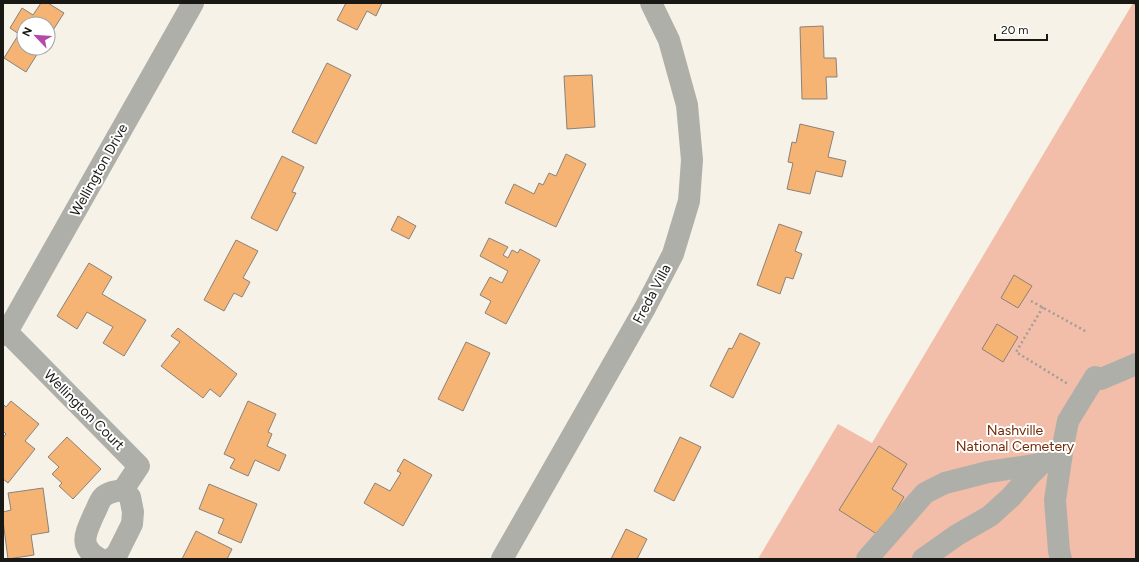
<svg xmlns="http://www.w3.org/2000/svg" width="1139" height="562" font-family="Figtree,sans-serif">
	<style>
		.green { fill: #f2bda9 }
		.building { fill: #f6b474; stroke: #8a8179 }
		.lines { fill: none; stroke-linecap: round; stroke-linejoin: round }
		.path { stroke: #a19e96; stroke-width: 2.5; stroke-dasharray: 2 3; stroke-linecap: butt }
		.minor { stroke: #afafaa; stroke-width: 22 }
		.rail { stroke: #86837b; stroke-width: 3; stroke-dasharray: 8 4; stroke-linecap: butt }
		.labels { text-anchor: middle; dominant-baseline: central; stroke-width: 4; stroke-linejoin: round; paint-order: stroke }
		.street-label { font-size: 14px; fill: #191814; stroke: #fff }
		.park-label { font-size: 14px; fill: #752a06; stroke: #fff }
	</style>
	<rect width="100%" height="100%" fill="#f7f2e7"/>
	<polygon class="green" points="1133,3 1136,3 1136,559 758,559 838,424 872,443"/>
	<g class="building">
		<polygon points="41,3 48,3 64,13 48,38 48,24 24,24 24,48 41,48 26,72 4,58 19,34 10,28 22,8 33,15"/>
		<polygon points="346,3 382,3 376,16 367,11 357,30 337,20"/>
		<polygon points="823,26 824,58 836,58 837,77 826,77 827,99 802,99 800,27"/>
		<polygon points="327,63 351,75 316,144 292,132"/>
		<polygon points="592,75 595,127 567,129 564,76"/>
		<polygon points="800,124 834,132 828,157 846,161 842,177 816,171 810,194 787,189 793,163 788,162 792,142 796,143"/>
		<polygon points="566,154 586,164 556,227 505,203 514,184 534,194 539,183 543,185 549,173 556,176"/>
		<polygon points="282,156 304,167 292,192 296,193 277,231 251,218"/>
		<polygon points="398,216 416,226 409,239 391,230"/>
		<polygon points="779,224 802,232 795,251 802,254 793,279 786,277 780,294 757,285"/>
		<polygon points="489,238 508,247 503,255 508,258 512,250 518,253 520,249 540,260 506,324 485,313 491,301 480,295 490,277 502,283 508,271 480,256"/>
		<polygon points="236,240 258,251 243,278 250,282 242,297 234,293 224,311 204,300"/>
		<polygon points="89,263 112,277 102,294 146,320 124,356 103,343 113,327 87,312 77,329 57,316"/>
		<polygon points="1014,275 1032,286 1018,308 1001,298"/>
		<polygon points="997,324 1018,337 1003,362 982,349"/>
		<polygon points="178,328 237,374 220,397 210,389 203,398 161,366 180,342 171,336"/>
		<polygon points="740,333 760,343 733,398 710,386 729,348 732,349"/>
		<polygon points="466,342 490,353 463,411 438,399"/>
		<polygon points="11,401 39,424 25,441 35,449 8,483 3,479 3,438 6,434 3,431 3,404 6,407"/>
		<polygon points="248,401 276,414 268,432 272,434 267,446 286,455 279,471 255,460 248,476 230,468 235,459 224,454"/>
		<polygon points="67,437 101,469 73,499 59,486 62,483 52,474 59,467 48,457"/>
		<polygon points="680,437 701,447 674,501 654,491"/>
		<polygon points="879,446 907,464 892,489 904,497 880,536 839,510"/>
		<polygon points="404,459 432,475 403,526 364,503 375,483 390,491 401,473 397,471"/>
		<polygon points="209,484 257,504 241,543 218,533 224,519 199,509"/>
		<polygon points="43,488 49,532 31,535 34,555 8,559 3,521 3,512 11,510 8,493"/>
		<polygon points="626,529 647,539 637,559 611,559"/>
		<polygon points="196,531 232,549 227,559 182,559"/>
	</g>
	<g class="lines">
		<g class="path">
			<polyline points="1031,301 1087,332"/>
			<polyline points="1043,307 1016,352 1068,384"/>
		</g>
		<g class="minor">
			<polyline points="7,332 139,466 123,490"/>
			<polyline points="3,335 7,332 193,3"/>
			<path d="M100,559C77,546 86,533 94,514C97,509 99,501 103,497C108,492 116,491 123,490L130,497L133,512L132,524L117,554L111,559"/>
			<polyline points="502,559 645,308 673,254 689,201 692,160 687,105 669,40 651,3"/>
			<polyline points="867,559 925,493 945,483 988,472 1041,464"/>
			<polyline points="923,559 957,535 990,516 1011,497 1029,476 1044,461"/>
			<polyline points="1061,559 1059,551 1055,500 1063,446 1068,421 1095,377 1101,379 1136,364"/>
		</g>
		<polyline class="rail" points="1135,3 1136,4"/>
	</g>
	<g class="labels">
		<g class="street-label">
			<text transform="translate(99 170) rotate(-61)">Wellington Drive</text>
			<text transform="translate(652 294) rotate(-62)">Freda Villa</text>
			<text transform="translate(84 410) rotate(45)">Wellington Court</text>
		</g>
		<g class="park-label">
			<text x="1015" y="430">Nashville<tspan x="1015" dy="16">National Cemetery</tspan></text>
		</g>
	</g>
	<rect width="1139" height="562" fill="none" stroke="#191814" stroke-width="8"/>
	<g transform="translate(36 36) rotate(295)"><circle r="19" fill="#ffffff" stroke="#a3a3a1"/>
	<path d="M0-3L7 15L0 10L-7 15Z" fill="#b549a9"/>
	<text y="-6" font-size="11" font-weight="bold" text-anchor="middle" fill="#191814">N</text>
	</g>
	<path d="M995 34v6h52v-6" fill="none" stroke="#191814" stroke-width="2"/>
	<text x="1001" y="34" font-size="12" fill="#191814" stroke="#ffffff" stroke-width="3" paint-order="stroke">20 m</text>
</svg>
